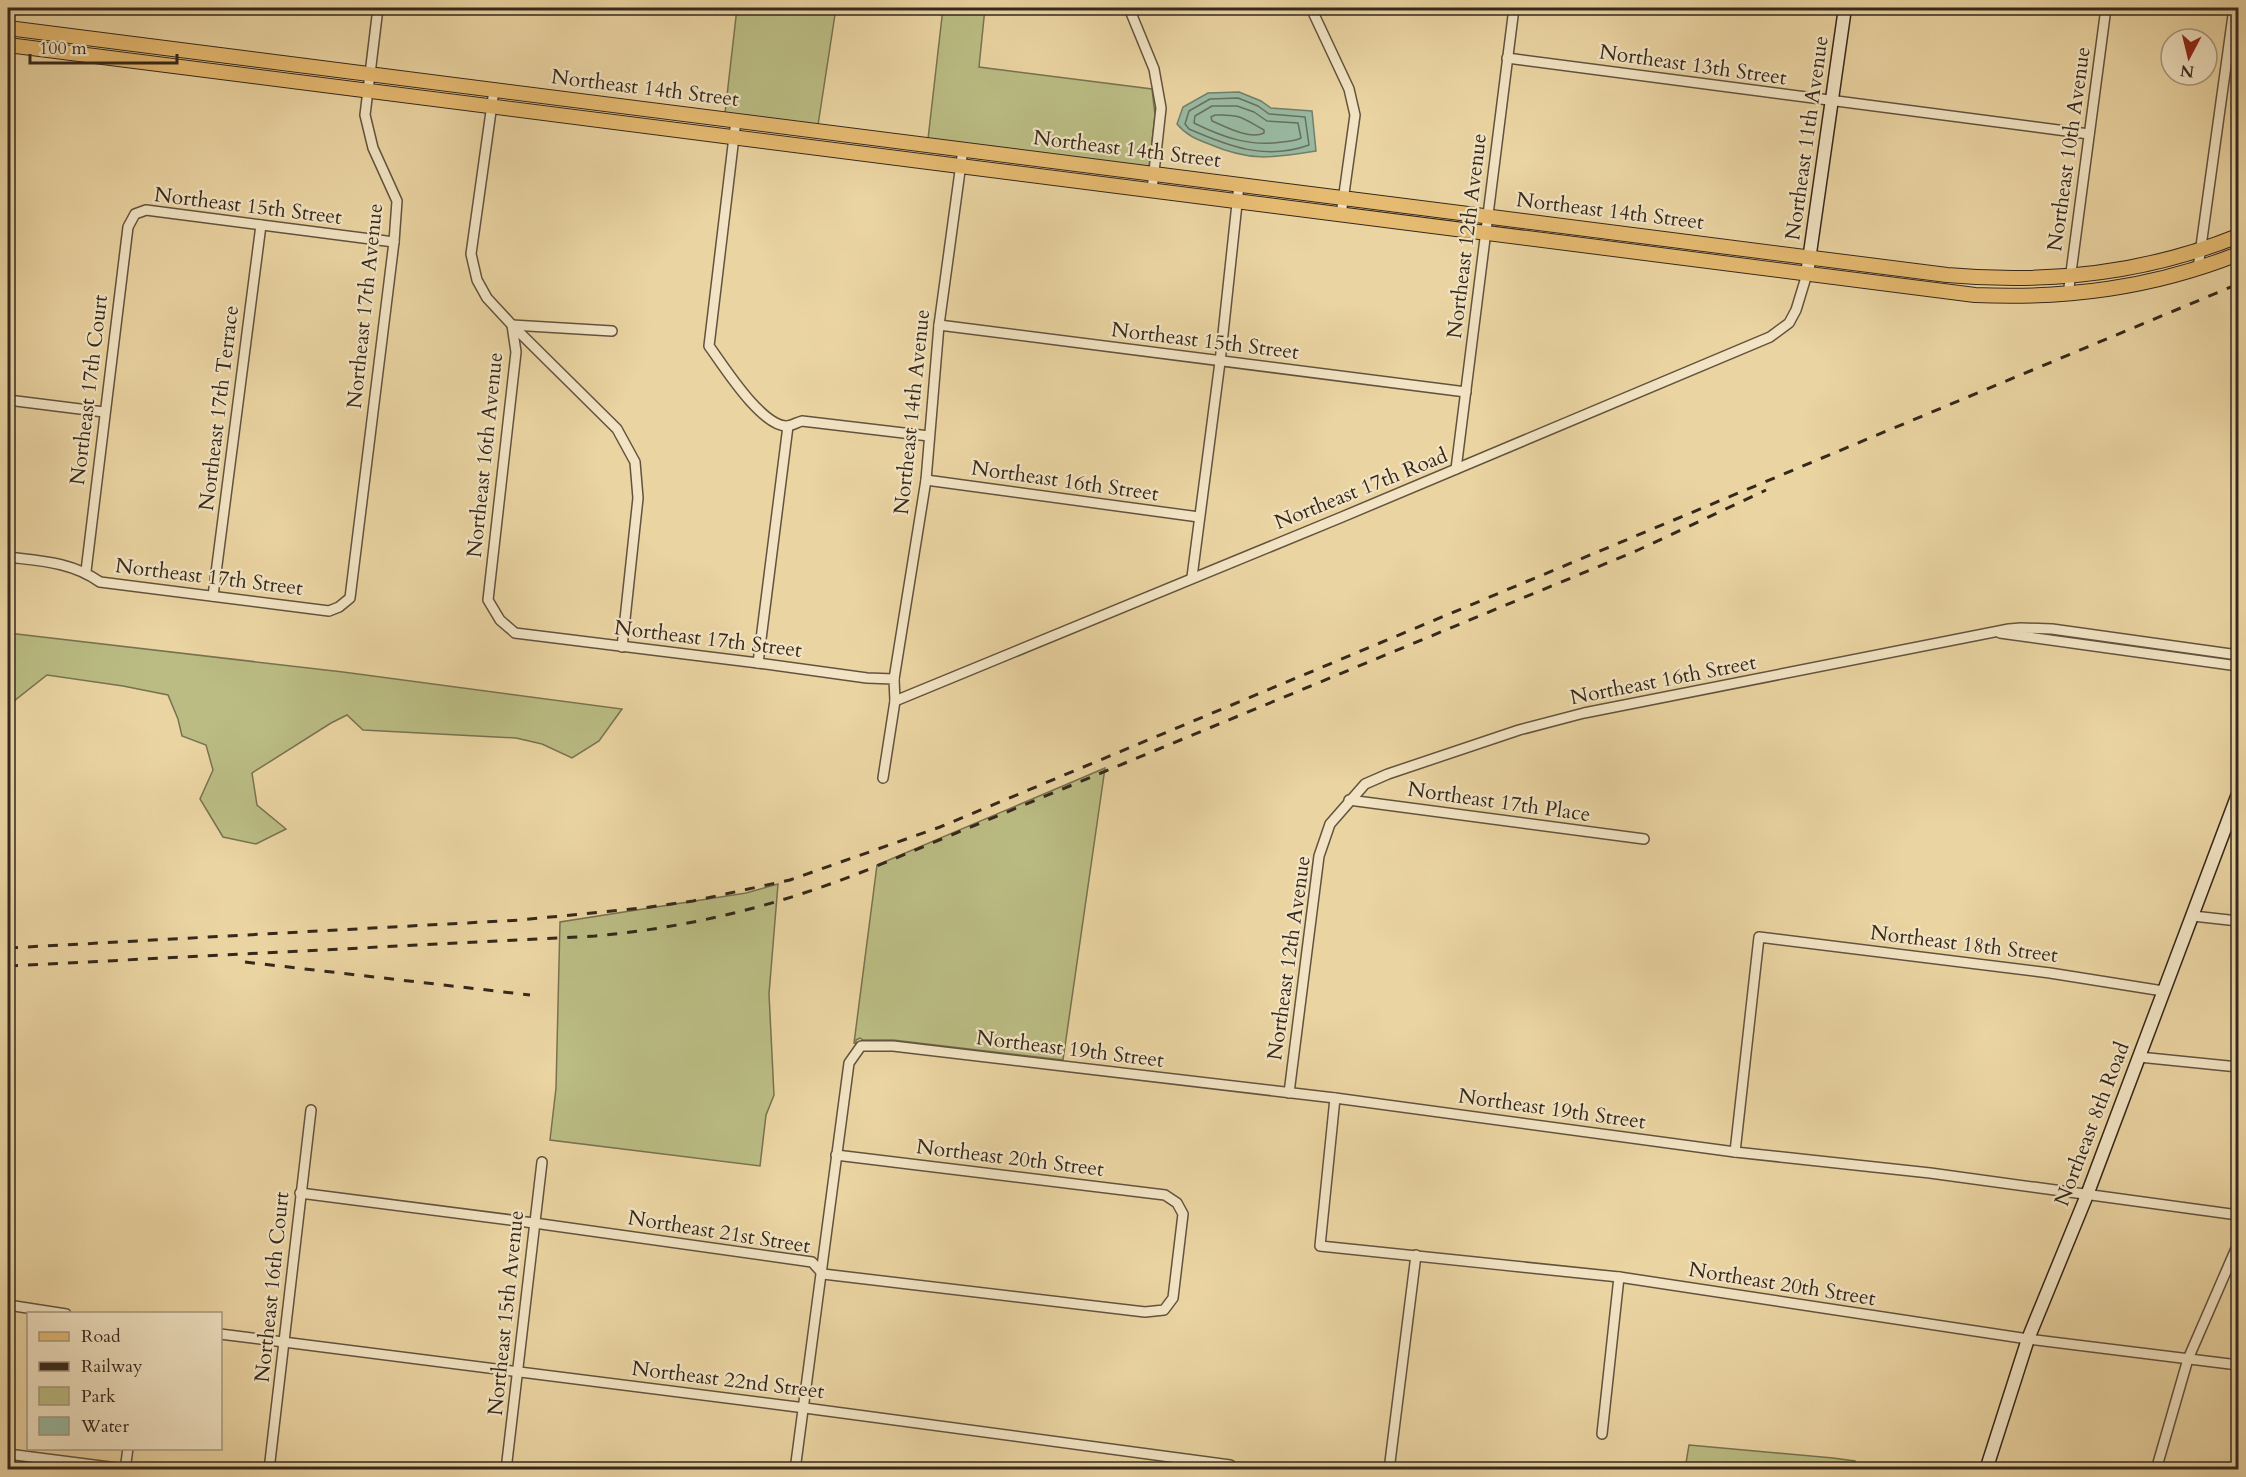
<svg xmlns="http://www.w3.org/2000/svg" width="2246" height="1477" font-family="Cardo,serif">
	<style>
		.green { fill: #babc83; stroke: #787250; stroke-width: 1.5 }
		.water { fill: #99b9a1; stroke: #717f6c; stroke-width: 1.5 }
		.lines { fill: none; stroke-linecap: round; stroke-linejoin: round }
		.shore { stroke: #67705e; stroke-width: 1.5 }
		.street-casing { stroke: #62533e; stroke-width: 12 }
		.secondary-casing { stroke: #35281c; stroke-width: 15 }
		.primary-casing { stroke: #35281c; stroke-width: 16 }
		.street { stroke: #f1e3c3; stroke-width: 9 }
		.secondary { stroke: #f1e3c3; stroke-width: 12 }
		.primary { stroke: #e5ba71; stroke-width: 14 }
		.rail { stroke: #35281c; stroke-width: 3; stroke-dasharray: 10 10; stroke-linecap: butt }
		.labels { text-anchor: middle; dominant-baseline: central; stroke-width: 4.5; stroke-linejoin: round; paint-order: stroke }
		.street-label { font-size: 21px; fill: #35281c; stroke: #f1e3c3 }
	</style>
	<rect width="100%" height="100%" fill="#ead4a2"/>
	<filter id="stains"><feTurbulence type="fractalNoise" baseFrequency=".00333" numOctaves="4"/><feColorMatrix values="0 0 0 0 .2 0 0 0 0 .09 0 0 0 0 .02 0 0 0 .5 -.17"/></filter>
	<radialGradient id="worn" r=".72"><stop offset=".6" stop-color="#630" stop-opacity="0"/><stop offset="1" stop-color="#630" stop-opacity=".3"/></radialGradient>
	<g class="green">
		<polygon points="737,8 836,8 818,125 725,113"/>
		<polygon points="943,8 985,8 979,67 1152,89 1155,115 1149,167 928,139"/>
		<polygon points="8,633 343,672 622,709 599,741 572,758 542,744 516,738 363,730 347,715 331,723 252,773 257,805 286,829 256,844 223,837 200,799 213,770 206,745 182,736 178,719 168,695 123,686 47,675 9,705 8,713"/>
		<polygon points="1105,768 1063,1060 893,1040 863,1040 860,1038 856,1040 856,1044 854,1043 877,865"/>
		<polygon points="778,884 769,994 774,1095 766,1115 760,1166 550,1140 556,1088 560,922 746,893"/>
		<polygon points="1689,1445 1833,1458 1855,1461 1854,1469 1685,1469"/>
	</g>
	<path class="water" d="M1239,92L1261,101L1271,108L1312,111L1316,151C1272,158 1251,162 1209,144C1196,139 1186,135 1177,124L1183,107L1208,93Z"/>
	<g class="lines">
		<g class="shore">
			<path d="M1238,98L1258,106L1269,114L1305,117L1309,145C1265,161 1228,146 1189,129L1185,124L1189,111L1210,99Z"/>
			<path d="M1212,106H1237L1254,112L1267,121L1298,123L1301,138C1296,141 1289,141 1282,142C1250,147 1222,137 1194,123L1195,116Z"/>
			<path d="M1215,115C1241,114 1242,118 1264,130V133C1250,140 1226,127 1212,121L1211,117Z"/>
		</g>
		<defs>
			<g id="street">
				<polyline points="1129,8 1154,69 1161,108 1152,190"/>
				<polyline points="1311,8 1349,89 1355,115 1341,215"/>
				<polyline points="1507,58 2089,134"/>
				<polyline points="494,90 471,254 477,280 487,298 512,325 516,352 488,600 500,620 515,633 758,663 867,678 894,679 895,701 883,778"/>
				<path d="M736,120L709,346C723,365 762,428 788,426C793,425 798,422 802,421L929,436"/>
				<polyline points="2198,268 2234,8"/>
				<polyline points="2068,295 2106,8"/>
				<polyline points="512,325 617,429 635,462 638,498 622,647"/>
				<polyline points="512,325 612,331"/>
				<polyline points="939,325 1466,392"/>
				<polyline points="8,400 104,412"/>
				<polyline points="1456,469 1514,8"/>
				<polyline points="926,480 1199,517"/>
				<path d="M8,557C41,561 72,562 100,582L329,611L339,607L350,598L394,242L397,201L373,148L365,115L378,8"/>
				<polyline points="86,571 128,227 135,214 146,210 394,242"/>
				<polyline points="1192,577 1220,362 1239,185"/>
				<polyline points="213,596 261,225"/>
				<polyline points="2000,633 2238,666"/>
				<polyline points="758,663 788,426"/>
				<polyline points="894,679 926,480 939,325 963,149"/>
				<polyline points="895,701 1342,517 1770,337 1789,323 1796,310 1807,274"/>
				<polyline points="1349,800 1644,839"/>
				<polyline points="2193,916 2238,921"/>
				<polyline points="2139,1057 2238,1067"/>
				<polyline points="1289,1093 1319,856 1330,824 1365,784 1388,774 1519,730 1584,713 2009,629 2021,628 2052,629 2238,655"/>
				<polyline points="1335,1098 1320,1246 1619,1277 2028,1339 2238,1365"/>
				<polyline points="1735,1152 1759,937 2050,973 2163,991"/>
				<polyline points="300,1193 534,1223 812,1262 823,1274 1145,1312 1164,1310 1173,1298 1183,1214 1177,1203 1165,1195 836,1155"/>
				<polyline points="8,1305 66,1314"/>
				<polyline points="220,1334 805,1408 1230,1465 1230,1470"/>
				<polyline points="1602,1434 1619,1277"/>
				<polyline points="8,1454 125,1469"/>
				<polyline points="125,1470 128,1448"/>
				<polyline points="269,1470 311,1110"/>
				<polyline points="506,1470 542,1162"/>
				<polyline points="795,1470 849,1063 861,1046 893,1046 1335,1098 1735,1152 1930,1173 2238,1215"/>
				<polyline points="1389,1470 1416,1255"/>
				<polyline points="2156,1470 2188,1359 2238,1244"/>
			</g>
			<g id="secondary">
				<polyline points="1807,274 1845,8"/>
				<polyline points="1986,1470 2028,1339 2087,1195 2238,794"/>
			</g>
			<g id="primary">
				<path d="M8,28L1947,275C2047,284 2144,274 2238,236"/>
				<path d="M8,45L1975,295C2067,299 2152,288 2238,254"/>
			</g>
		</defs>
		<use href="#street" class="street-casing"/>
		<use href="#secondary" class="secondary-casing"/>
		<use href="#primary" class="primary-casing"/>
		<use href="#street" class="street"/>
		<use href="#secondary" class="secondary"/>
		<use href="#primary" class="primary"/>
		<g class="rail">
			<polyline points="8,948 520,920 643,908 693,901 790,880 940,827 2238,284"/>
			<polyline points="245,962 530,995"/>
			<path d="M8,966L595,936C693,927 781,905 872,868L1636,551L1766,490"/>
		</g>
	</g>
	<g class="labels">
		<g class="street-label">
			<text transform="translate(1693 65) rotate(8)">Northeast 13th Street</text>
			<text transform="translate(645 88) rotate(7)">Northeast 14th Street</text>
			<text transform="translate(1807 138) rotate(-82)">Northeast 11th Avenue</text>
			<text transform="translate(1127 149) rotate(7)">Northeast 14th Street</text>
			<text transform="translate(2069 149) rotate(-82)">Northeast 10th Avenue</text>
			<text transform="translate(248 206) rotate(7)">Northeast 15th Street</text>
			<text transform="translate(1610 211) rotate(7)">Northeast 14th Street</text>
			<text transform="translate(1467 236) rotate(-83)">Northeast 12th Avenue</text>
			<text transform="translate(365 306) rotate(-84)">Northeast 17th Avenue</text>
			<text transform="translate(1205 341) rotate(7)">Northeast 15th Street</text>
			<text transform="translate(89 390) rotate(-83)">Northeast 17th Court</text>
			<text transform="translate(219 408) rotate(-83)">Northeast 17th Terrace</text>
			<text transform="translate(912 412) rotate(-84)">Northeast 14th Avenue</text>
			<text transform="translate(485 455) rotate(-84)">Northeast 16th Avenue</text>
			<text transform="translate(1065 481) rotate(8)">Northeast 16th Street</text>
			<text transform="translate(1361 489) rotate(-22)">Northeast 17th Road</text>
			<text transform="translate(209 577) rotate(7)">Northeast 17th Street</text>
			<text transform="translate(708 639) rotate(7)">Northeast 17th Street</text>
			<text transform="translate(1663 680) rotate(-11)">Northeast 16th Street</text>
			<text transform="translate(1499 802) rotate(8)">Northeast 17th Place</text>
			<text transform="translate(1964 944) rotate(7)">Northeast 18th Street</text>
			<text transform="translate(1289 958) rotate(-82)">Northeast 12th Avenue</text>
			<text transform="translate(1070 1049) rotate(7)">Northeast 19th Street</text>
			<text transform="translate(1552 1109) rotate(8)">Northeast 19th Street</text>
			<text transform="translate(2092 1124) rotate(-69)">Northeast 8th Road</text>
			<text transform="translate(1010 1158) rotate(7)">Northeast 20th Street</text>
			<text transform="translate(719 1232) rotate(9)">Northeast 21st Street</text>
			<text transform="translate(1782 1284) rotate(9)">Northeast 20th Street</text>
			<text transform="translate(272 1287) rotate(-84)">Northeast 16th Court</text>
			<text transform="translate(506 1313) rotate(-84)">Northeast 15th Avenue</text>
			<text transform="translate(728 1380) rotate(7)">Northeast 22nd Street</text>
		</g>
	</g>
	<rect width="2246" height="1477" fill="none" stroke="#ead4a2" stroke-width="30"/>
	<rect x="9" y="9" width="2228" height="1459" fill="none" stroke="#35281c" stroke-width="3"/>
	<rect x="15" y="15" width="2216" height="1447" fill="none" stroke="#35281c" stroke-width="1.5"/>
	<rect x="27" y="1312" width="195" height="138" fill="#f1e3c3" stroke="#a69880" stroke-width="1.5"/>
	<rect x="39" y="1332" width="30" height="9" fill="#e5ba71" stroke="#a69880" stroke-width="1.5"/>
	<text x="81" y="1342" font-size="18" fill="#35281c">Road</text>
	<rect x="39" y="1362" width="30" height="9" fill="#35281c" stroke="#a69880" stroke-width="1.5"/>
	<text x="81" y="1372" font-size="18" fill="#35281c">Railway</text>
	<rect x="39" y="1387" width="30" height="18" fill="#babc83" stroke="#a69880" stroke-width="1.5"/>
	<text x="81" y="1402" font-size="18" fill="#35281c">Park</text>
	<rect x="39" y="1417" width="30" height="18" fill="#99b9a1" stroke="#a69880" stroke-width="1.5"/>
	<text x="81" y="1432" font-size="18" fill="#35281c">Water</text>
	<g transform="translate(2189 57) rotate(187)"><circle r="28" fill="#f1e3c3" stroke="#a69880" stroke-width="1.5"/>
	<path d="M0-4.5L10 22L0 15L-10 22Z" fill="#8f2418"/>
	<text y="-9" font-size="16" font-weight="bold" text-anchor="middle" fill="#35281c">N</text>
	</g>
	<path d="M30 54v9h147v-9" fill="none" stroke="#35281c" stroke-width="3"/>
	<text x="39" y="54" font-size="18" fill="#35281c" stroke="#f1e3c3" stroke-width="4.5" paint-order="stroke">100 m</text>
	<rect width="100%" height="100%" filter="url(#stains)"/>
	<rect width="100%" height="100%" fill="url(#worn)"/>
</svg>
